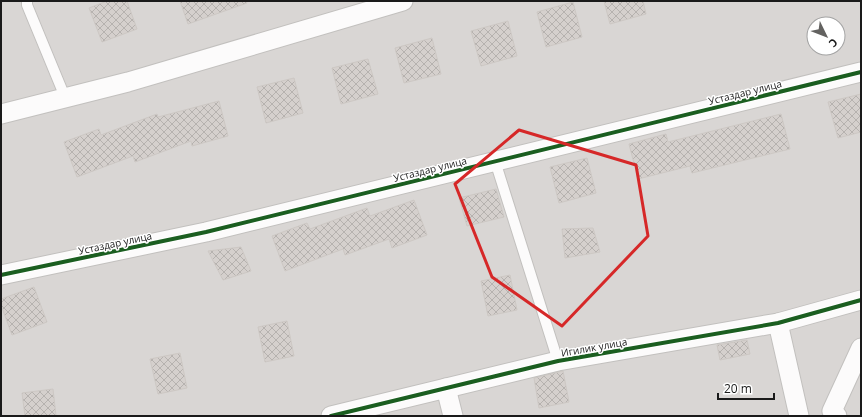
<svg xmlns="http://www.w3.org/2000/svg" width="862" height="417" font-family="'Open Sans',sans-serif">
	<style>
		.residential { fill: #d9d6d4; fill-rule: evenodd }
		.building { fill: url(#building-cross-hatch); stroke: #cdc8c4 }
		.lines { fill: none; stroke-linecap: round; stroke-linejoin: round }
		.service-casing { stroke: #c2c0be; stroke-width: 12 }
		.minor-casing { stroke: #c2c0be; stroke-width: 21 }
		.service { stroke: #fcfbfb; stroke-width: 10 }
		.minor { stroke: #fcfbfb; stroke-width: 19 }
		.cycleway-casing { stroke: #fff; stroke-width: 6 }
		.cycleway { stroke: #1b5e20; stroke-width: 4 }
		.marked { fill: none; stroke: #d62828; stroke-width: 3; stroke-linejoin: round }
		.labels { text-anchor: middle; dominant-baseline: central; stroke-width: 3; stroke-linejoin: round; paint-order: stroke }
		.street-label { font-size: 10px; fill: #1a1a1a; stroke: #fff }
	</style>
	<defs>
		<pattern id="building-cross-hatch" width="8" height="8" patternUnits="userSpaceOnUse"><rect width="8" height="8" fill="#d5d0cd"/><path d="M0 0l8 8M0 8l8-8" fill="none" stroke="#b6b2af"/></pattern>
	</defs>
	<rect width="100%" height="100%" fill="#eae7e2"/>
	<path class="residential" d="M1,1H861V416H1ZM814,24H838V48H814Z"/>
	<g class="building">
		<polygon points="107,1 127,1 137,29 102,42 89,8"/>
		<polygon points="180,1 246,1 247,3 188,24"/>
		<polygon points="604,1 643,1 646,14 610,24"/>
		<polygon points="573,2 582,37 546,47 537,12"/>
		<polygon points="508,21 517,56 481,66 471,31"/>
		<polygon points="432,38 441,74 404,83 395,48"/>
		<polygon points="368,59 378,94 341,104 332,68"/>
		<polygon points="294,78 303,113 266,123 257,87"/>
		<polygon points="861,94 861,132 838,138 828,102"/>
		<polygon points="219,101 228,136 192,146 191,141 135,162 133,156 77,177 64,142 99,129 101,135 157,114 158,117"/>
		<polygon points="781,114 790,149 692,173 690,166 638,179 629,144 666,134 668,142"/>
		<polygon points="587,158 596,193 559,203 550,167"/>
		<polygon points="496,189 504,217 467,226 459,198"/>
		<polygon points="414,200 427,235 392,248 389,239 345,255 343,249 285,271 272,236 307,223 310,229 367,208 370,216"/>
		<polygon points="593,228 600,252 565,258 562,229"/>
		<polygon points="241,247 251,271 223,280 208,251"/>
		<polygon points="510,275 517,310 488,316 481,281"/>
		<polygon points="34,287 47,322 12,335 1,305 1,299"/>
		<polygon points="287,321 294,356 265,362 258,327"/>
		<polygon points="747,340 750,354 720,360 717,345"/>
		<polygon points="180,353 187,388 158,394 150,359"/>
		<polygon points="563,371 569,402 539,408 534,378"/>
		<polygon points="53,389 56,416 25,416 22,393"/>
	</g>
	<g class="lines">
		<defs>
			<g id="service">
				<polyline points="27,1 27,5 65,97"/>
				<polyline points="495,161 558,361"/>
			</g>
			<g id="minor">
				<polyline points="1,114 128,82 403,1"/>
				<polyline points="1,275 206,232 861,72"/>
				<polyline points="778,323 799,416"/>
				<polyline points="446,388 453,416"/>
				<polyline points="331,416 558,361 778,323 861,300"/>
				<polyline points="837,416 832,411 861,348"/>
			</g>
		</defs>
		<use href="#service" class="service-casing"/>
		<use href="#minor" class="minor-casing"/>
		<use href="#service" class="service"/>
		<use href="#minor" class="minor"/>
		<defs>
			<g id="cycleway">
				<polyline points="1,275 206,232 861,72"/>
				<polyline points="331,416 558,361 778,323 861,300"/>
			</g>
		</defs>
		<use href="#cycleway" class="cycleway-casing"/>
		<use href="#cycleway" class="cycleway"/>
	</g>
	<path class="marked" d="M519,130L636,165L648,236L562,326L492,277L455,184Z"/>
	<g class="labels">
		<g class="street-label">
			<text transform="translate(745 92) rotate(-14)">Устаздар улица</text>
			<text transform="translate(430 169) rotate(-14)">Устаздар улица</text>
			<text transform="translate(115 243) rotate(-12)">Устаздар улица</text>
			<text transform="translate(594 347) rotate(-10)">Игилик улица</text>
		</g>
	</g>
	<rect width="862" height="417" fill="none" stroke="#1a1a1a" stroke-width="4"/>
	<g transform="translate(826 36) rotate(133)"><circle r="19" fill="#ffffff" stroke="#a3a3a3"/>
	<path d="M0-3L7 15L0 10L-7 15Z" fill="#636260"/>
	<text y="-6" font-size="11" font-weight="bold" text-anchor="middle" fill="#1a1a1a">С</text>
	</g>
	<path d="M718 393v6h56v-6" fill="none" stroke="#1a1a1a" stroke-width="2"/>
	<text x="724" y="393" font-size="12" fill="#1a1a1a" stroke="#ffffff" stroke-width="3" paint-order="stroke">20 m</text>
</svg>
